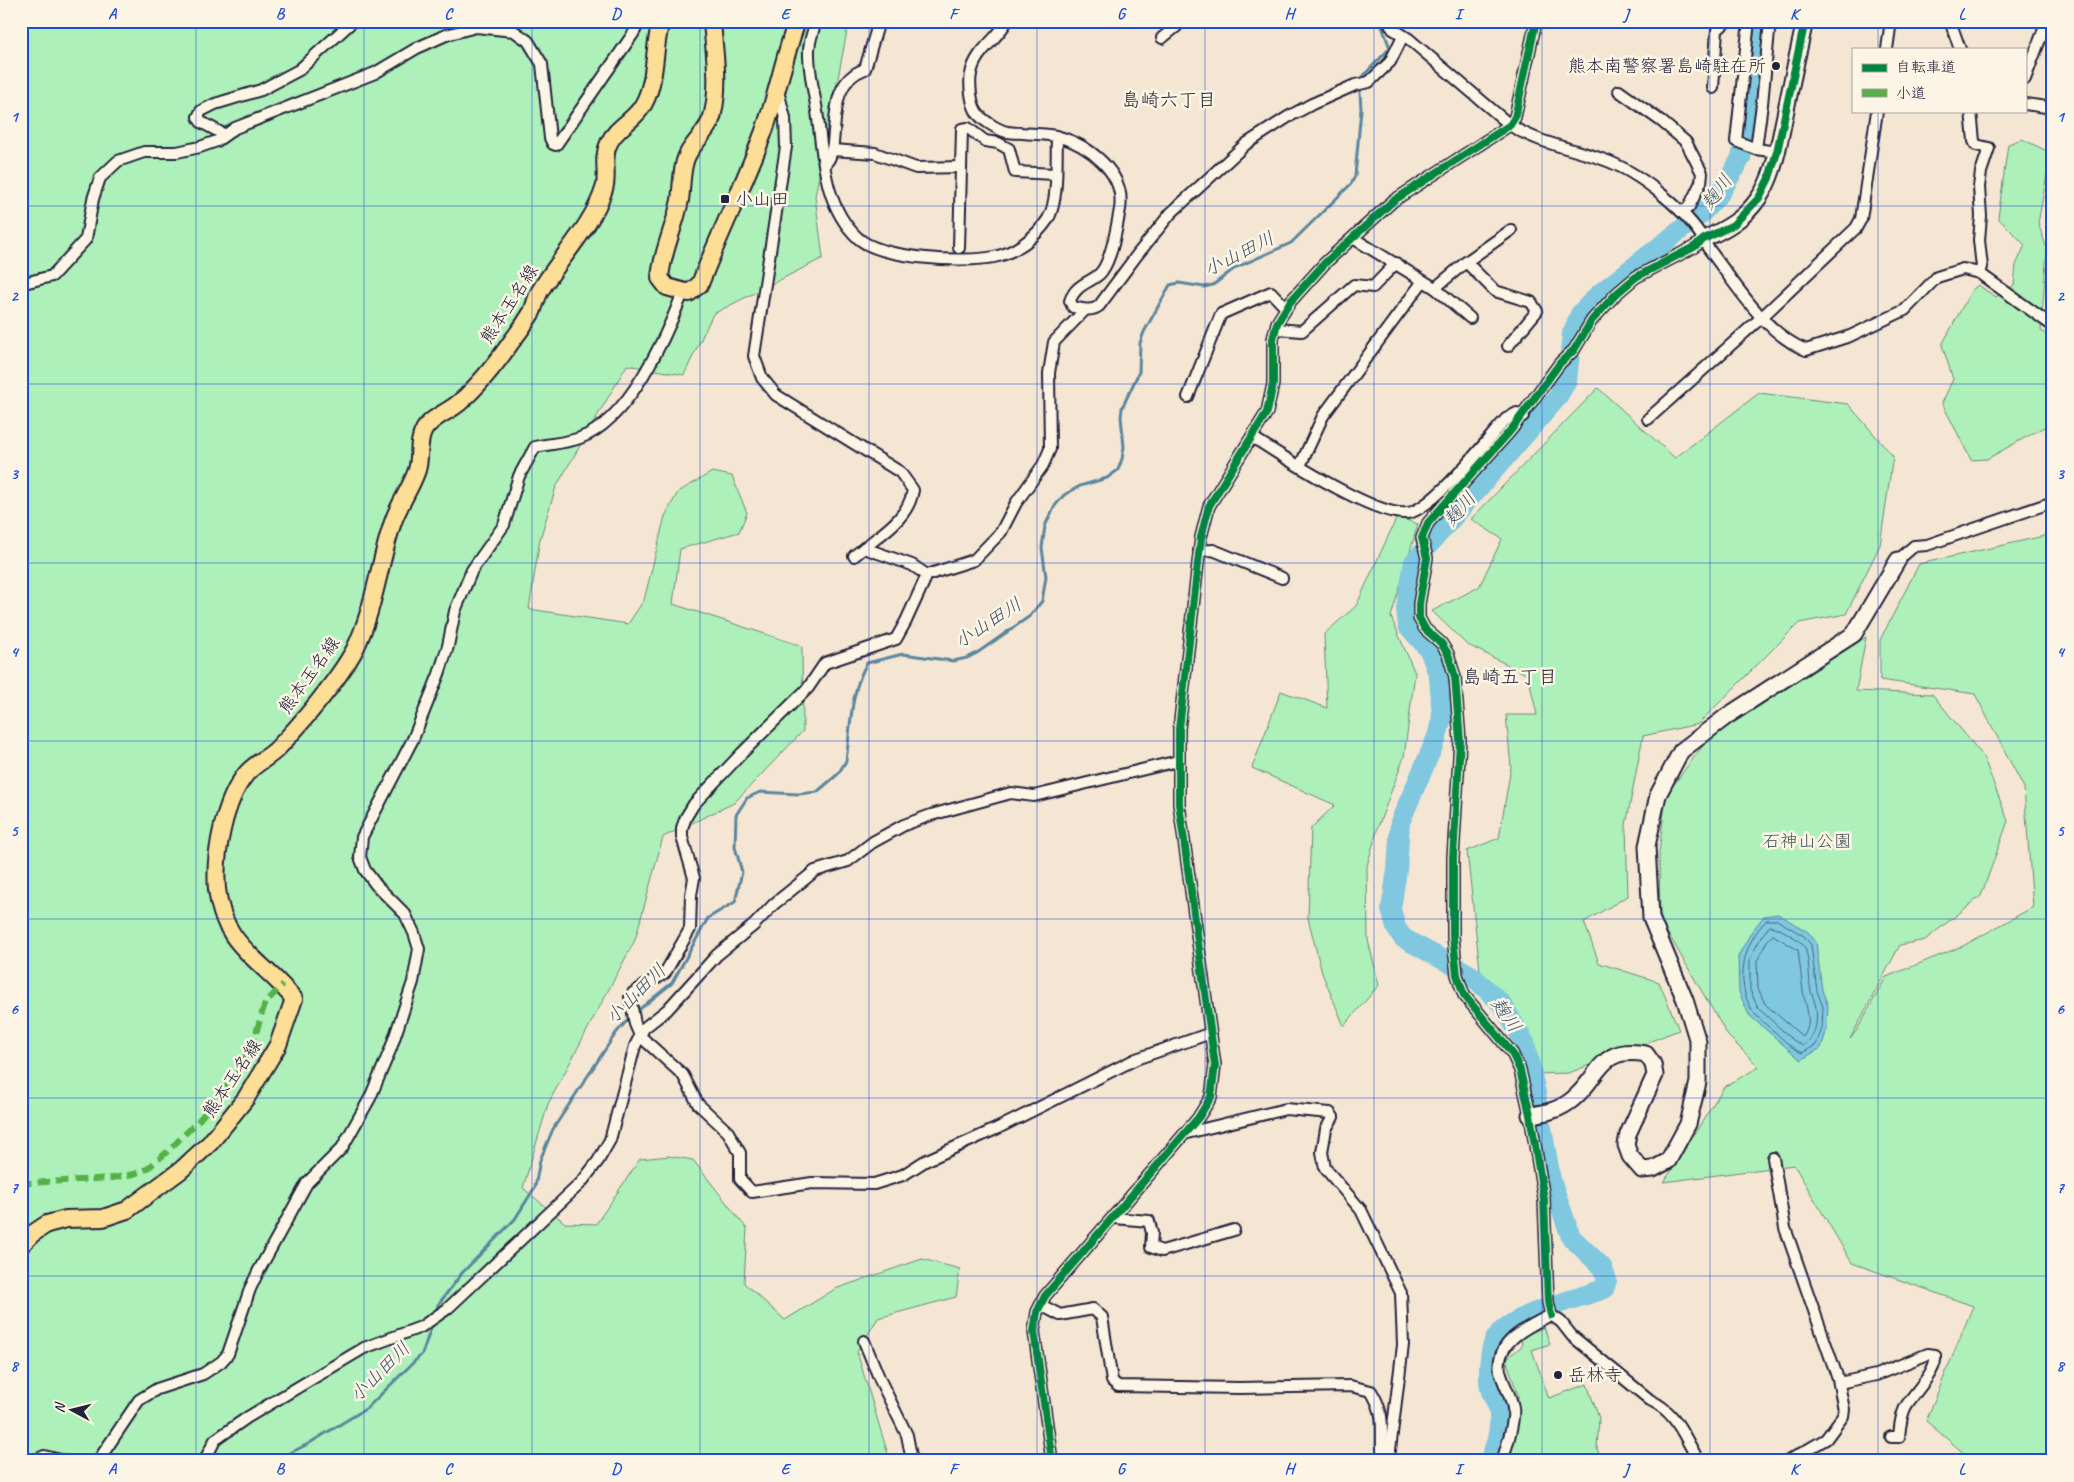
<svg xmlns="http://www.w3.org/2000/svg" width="2074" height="1482" font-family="Caveat,'Klee One',sans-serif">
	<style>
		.green { fill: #adf0ba; stroke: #68897a }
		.water { fill: #7fc8e0; stroke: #5a869e }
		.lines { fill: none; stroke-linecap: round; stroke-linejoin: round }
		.shore { stroke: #47647d; stroke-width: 1 }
		.stream { stroke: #5a869e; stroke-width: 3 }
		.river { stroke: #7fc8e0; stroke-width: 20 }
		.street-casing { stroke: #22223b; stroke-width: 14 }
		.secondary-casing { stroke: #22223b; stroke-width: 19 }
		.primary-casing { stroke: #22223b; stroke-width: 20 }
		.street { stroke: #fcf5e5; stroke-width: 10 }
		.secondary { stroke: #fcf5e5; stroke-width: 15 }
		.primary { stroke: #fdde96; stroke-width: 16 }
		.quiet { stroke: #55b146; stroke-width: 6; stroke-dasharray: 12 6; stroke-linecap: butt }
		.cycleway-casing { stroke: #fcf5e5; stroke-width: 11 }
		.cycleway { stroke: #00873e; stroke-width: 8 }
		.grid { fill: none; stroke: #1d4ed8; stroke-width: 1; stroke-opacity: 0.55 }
		.poi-dot { fill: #22223b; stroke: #fcf5e5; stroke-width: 2 }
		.labels { text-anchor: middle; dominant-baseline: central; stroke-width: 5; stroke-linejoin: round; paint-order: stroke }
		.poi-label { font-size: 18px; fill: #22223b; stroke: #fcf5e5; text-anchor: start }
		.street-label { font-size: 18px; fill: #22223b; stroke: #fcf5e5 }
		.park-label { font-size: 18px; fill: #45565b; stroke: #fcf5e5 }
		.neighbourhood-label { font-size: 19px; fill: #22223b; stroke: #fcf5e5 }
		.water-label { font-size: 19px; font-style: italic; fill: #3e546d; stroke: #fcf5e5 }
		.neatline { fill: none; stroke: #1d4ed8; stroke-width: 2 }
		.grid-label { font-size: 16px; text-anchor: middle; font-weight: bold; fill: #1d4ed8 }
	</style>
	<rect width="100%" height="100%" fill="#f5e6d3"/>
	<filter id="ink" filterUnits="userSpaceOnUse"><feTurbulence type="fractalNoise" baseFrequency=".02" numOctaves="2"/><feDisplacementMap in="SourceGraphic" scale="10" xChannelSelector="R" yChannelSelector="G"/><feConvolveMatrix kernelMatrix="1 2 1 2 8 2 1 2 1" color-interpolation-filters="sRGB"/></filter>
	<g filter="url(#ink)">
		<g class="green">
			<polygon points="21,21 849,21 815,196 823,258 713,314 684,375 627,365 556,487 540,539 529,609 628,624 644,600 665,516 678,492 712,472 732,476 747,513 739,532 680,549 673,604 802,646 803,731 734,803 663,837 635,940 548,1104 523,1188 565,1223 596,1224 640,1159 669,1156 693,1160 747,1229 744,1283 785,1320 835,1289 922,1259 960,1269 956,1297 878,1318 857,1352 890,1461 21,1461"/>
			<polygon points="2022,139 2051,153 2038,223 2047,249 2041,331 2053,337 2053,422 1987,459 1971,460 1942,403 1953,379 1942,345 1971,291 1978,285 1996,297 2014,285 2016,265 2025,245 1998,218 2008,144"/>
			<polygon points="1598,388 1675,458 1759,393 1848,404 1893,456 1880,545 1846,614 1799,623 1698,724 1643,736 1626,825 1628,896 1584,922 1599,963 1659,982 1679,1030 1569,1073 1536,1074 1482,989 1467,851 1499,838 1511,767 1506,715 1537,715 1528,675 1466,644 1432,611 1479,587 1502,539 1471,519"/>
			<polygon points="1397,517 1418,524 1391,617 1415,673 1404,757 1378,827 1367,866 1368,940 1379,985 1344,1026 1322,973 1308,918 1311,828 1335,805 1252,768 1281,691 1327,708 1324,634 1356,606"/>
			<polygon points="2053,534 2053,1461 1973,1461 1926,1421 1973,1306 1852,1263 1794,1165 1664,1182 1724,1087 1759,1067 1728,1036 1660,920 1659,853 1666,795 1707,740 1866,637 1856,691 1932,694 1983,756 2008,821 1981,896 1925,940 1900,945 1850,1039 1857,1030 1886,977 1963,946 2033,907 2024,788 1975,694 1880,680 1880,640 1919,564"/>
			<polygon points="1544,1327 1550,1344 1532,1350 1549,1398 1587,1384 1599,1418 1597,1448 1601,1461 1509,1461 1517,1426 1518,1395 1506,1359 1522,1346 1521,1337"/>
		</g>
		<polygon class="water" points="1778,914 1808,932 1816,942 1822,990 1828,1006 1827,1029 1821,1048 1801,1060 1749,1015 1739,992 1738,956 1752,931 1764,916"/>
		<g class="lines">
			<g class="shore">
				<path d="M1767,920H1777L1804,936L1811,945L1817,991L1823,1007L1822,1028L1816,1045L1802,1053C1792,1049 1784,1040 1775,1032C1768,1026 1758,1019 1753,1011C1734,983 1743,942 1767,920Z"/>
				<path d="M1770,926C1777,926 1803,941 1805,948C1809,959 1809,974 1810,986C1811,994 1815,1001 1816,1008C1818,1022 1815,1039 1803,1046L1793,1040L1758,1008L1750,990V959L1761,937Z"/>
				<path d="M1773,935L1798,950C1800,964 1801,977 1803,991C1805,1006 1814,1022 1803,1037L1765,1004L1758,988L1757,961L1767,941Z"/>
			</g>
			<g class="stream">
				<path d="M636,1012L672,983L708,918L735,902L742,872L735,847L736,815L747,798L760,792L798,794L817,792L838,774L846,761L847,753C851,722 851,690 867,663L903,654L953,661L967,658L977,653L1030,616L1042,601L1046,577L1042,548L1045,526L1054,507L1064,495L1080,486L1107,478L1118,470L1122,459L1124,447L1121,417L1122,408L1139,372L1140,343L1144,332L1170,285L1179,283L1204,287L1213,285L1235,268L1291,243L1351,184L1355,176L1361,109L1360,93L1363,76L1390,48L1380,21"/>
				<polyline points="435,1314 438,1305 462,1273 515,1219 535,1187 540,1160 553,1129 616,1033 631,1016"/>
				<polyline points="270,1461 280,1458 308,1444 367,1408 422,1354 433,1322"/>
			</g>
			<g class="river">
				<polyline points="1537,1098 1525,1043 1502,1004 1471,975 1403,938 1396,928 1391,909 1397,870 1400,822 1437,737 1442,717 1439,676 1429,650 1408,626 1406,609 1414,562 1557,398 1567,381 1572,334 1580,314 1599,294 1701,214 1721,192 1741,158 1748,122 1759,21"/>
				<path d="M1489,1461C1496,1446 1502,1426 1498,1408C1497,1402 1492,1397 1491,1391C1488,1384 1489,1375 1489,1368C1490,1357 1491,1343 1498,1335C1516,1313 1577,1299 1604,1289L1607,1280L1602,1267L1571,1237L1551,1180L1542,1128"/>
			</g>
			<defs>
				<g id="street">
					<path d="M816,21C813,32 808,43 809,54C809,73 814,92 817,111C823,154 823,206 858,238C881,259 963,263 994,257C1015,253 1036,237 1048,219C1059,200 1056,159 1057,136"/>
					<path d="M1007,21C997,40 975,51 971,74C969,84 971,102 976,111C980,119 998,130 1007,132C1023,134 1040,133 1056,136C1088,144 1126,173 1120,209C1117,226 1112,258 1102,271C1095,282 1076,282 1070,301L1073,307C1083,309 1091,312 1099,306L1137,255L1171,213L1246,144L1288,117L1312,104L1355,85L1369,82L1390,62L1403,36"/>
					<path d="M1388,21L1393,29L1409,39L1510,125C1537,143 1571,148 1602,159C1638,171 1693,214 1708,248C1735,283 1765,334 1806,350L1850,336L1905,310L1937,277L1963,269L1979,273L2053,326"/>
					<polyline points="1749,21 1736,141 1756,149"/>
					<polyline points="1770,21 1762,104 1756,149 1777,152"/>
					<polyline points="1950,21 1960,49"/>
					<polyline points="1162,38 1177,26 1177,21"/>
					<polyline points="1887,49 1891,21"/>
					<polyline points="2025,79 2047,21"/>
					<polyline points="1713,88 1717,30 1727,21"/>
					<path d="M778,91L785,118L786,147L754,356L762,378L776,395L900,472L913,490C909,517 884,532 864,548"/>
					<polyline points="1619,91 1661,121 1686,142 1702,173 1701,182 1689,207 1682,212"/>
					<polyline points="2025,104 2053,108"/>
					<polyline points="1971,111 1974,141 1976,145 1989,148 1981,172 1979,187 1981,216 1979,240 1982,267 1979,273"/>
					<polyline points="225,135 201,122 198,117 201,111 215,104 261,90 299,70 353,21"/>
					<polyline points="832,150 875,153 916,168 961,167"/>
					<path d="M825,164C831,159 832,150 833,143C836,115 833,80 865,69L879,21"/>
					<polyline points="1353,238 1435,288 1470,318"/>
					<polyline points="959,248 962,129 968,128 985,141 998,143 1009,149 1015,172 1055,174"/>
					<polyline points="1466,262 1495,291 1531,302 1537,311 1508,346"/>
					<polyline points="21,281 24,283 52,276 86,239 93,199 100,178 118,161 144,152 177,152 200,147 217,141 235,128 375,73 417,48 446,35 476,27 514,31 528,41 542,64 550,138 553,144 556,145 633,34 640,21"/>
					<polyline points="1435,288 1466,262 1511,230"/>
					<polyline points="1276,329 1302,331 1354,285 1373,287 1396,263"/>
					<polyline points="1188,397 1221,314 1271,292 1286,308"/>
					<polyline points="1648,419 1762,317 1856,228 1861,219 1877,111"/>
					<path d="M1252,437C1279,454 1383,523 1412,512C1440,501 1484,443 1506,419L1517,413L1523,416"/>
					<polyline points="1300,466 1323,416 1423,281"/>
					<polyline points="1199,551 1213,550 1282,578"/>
					<polyline points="854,556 864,548 912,565 927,575 974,560 1001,532 1016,503 1043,465 1050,449 1049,373 1054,342 1085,310"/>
					<polyline points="1898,560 1914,546 1927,545 2053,502"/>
					<polyline points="927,575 906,621 896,639 825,663 808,688 741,754 694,804 686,817 682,828 682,837 694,878 691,895 690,929 665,973 633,993 630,997 635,1024 640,1036 683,1075 698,1104 728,1132 740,1153 740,1179 752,1192 812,1183 874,1184 903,1175 925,1161 998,1128 1136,1059 1211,1033"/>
					<polyline points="1187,1133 1286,1109 1330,1113 1333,1117 1326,1129 1322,1152 1325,1168 1361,1210 1401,1293 1403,1345 1389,1458 1387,1461"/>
					<polyline points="1773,1158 1785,1228 1838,1379 1844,1410 1843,1416 1826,1439 1788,1461"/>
					<polyline points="1114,1218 1149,1221 1152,1233 1151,1247 1162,1251 1234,1230"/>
					<path d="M1041,1305L1060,1315L1093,1309L1102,1317L1112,1381L1118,1386L1240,1388L1350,1386L1371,1391C1388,1418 1379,1432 1383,1461"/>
					<polyline points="1551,1315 1548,1302 1544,1199 1530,1115 1520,1070 1512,1053 1464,995 1457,975 1453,937 1453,858 1460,741 1455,677 1448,654 1441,643 1425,629 1419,618 1419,604 1427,558 1422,538 1428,523 1511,430 1560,363 1574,350 1592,320 1616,294 1636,277 1694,247 1704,239"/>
					<path d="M1551,1315L1561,1322L1572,1336L1650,1400C1678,1413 1683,1436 1699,1461"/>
					<polyline points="864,1341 880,1380 907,1435 912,1461"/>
					<path d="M1839,1383L1876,1375L1928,1354L1935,1355C1938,1371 1914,1392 1906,1406C1901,1415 1900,1426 1899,1437H1891"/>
					<polyline points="33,1461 44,1456 65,1461"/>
					<path d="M98,1461L139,1400L157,1389L203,1374L221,1362L228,1354L250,1289L258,1272L307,1183L342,1148L370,1098L391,1048L413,982L419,949L414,933L405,914L376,885L365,870L360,857L362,837L413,739L439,674L448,646L455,611L472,570L504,525L519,476L535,447C549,444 566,443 580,438C628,421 665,339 682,295L689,293"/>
					<polyline points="208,1461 207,1456 215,1440 248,1417 364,1348 421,1327 447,1309 581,1183 598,1161 610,1140 635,1046 644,1028 667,1010 717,955 754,925 774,904 815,871 848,861 873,842 904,825 931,815 1011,793 1034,796 1178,761"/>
					<polyline points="1052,1461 1034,1331 1037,1312 1045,1296 1198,1118 1211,1097 1215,1065 1179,804 1179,729 1201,537 1209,506 1267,412 1273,384 1273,339 1277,323 1290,302 1325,263 1393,201 1510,125 1515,117 1536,21"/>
					<path d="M1502,1461C1506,1449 1515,1420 1513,1408C1511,1395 1503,1384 1500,1371C1495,1341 1529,1326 1551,1315"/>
				</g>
				<g id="secondary">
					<path d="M1704,239C1726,229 1744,219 1758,199C1775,176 1779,142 1785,115C1791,84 1798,53 1805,21"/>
					<path d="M1530,1115C1546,1113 1560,1110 1573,1099C1601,1076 1599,1045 1646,1054L1653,1064L1655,1075L1628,1134L1626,1145L1630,1156L1642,1170L1653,1169L1668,1161L1688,1124L1698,1082V1042L1685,1000L1651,918L1647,846L1658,795L1681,751L1727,716L1854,634L1898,560"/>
				</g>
				<g id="primary">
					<path d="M712,21C714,51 720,83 713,113C710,131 692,142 686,158C681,171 682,187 680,200C675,227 662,251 660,278L667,287L689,293L700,284C720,232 745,183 764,131C777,95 784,57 797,21"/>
					<path d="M21,1245L32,1234L47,1224L66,1219L103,1218L127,1210L181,1170L210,1143L246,1098L278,1045L294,999C262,959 223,947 217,889C214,855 224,801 246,774C254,764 268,758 277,749C301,724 339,679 355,649C374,610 379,563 393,522C399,504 411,488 417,470C421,458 417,442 424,430C431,417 449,412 460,402C478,386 498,361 512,341C519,332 526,322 532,312C535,305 536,298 540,291C560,257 592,227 604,189C609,174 601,159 609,143C616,127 635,120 643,105C657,81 653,48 661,21"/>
				</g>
			</defs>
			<use href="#street" class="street-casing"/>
			<use href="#secondary" class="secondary-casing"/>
			<use href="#primary" class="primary-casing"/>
			<use href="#street" class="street"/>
			<use href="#secondary" class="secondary"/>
			<use href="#primary" class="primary"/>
			<polyline class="quiet" points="21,1188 29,1183 113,1178 134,1174 147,1169 167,1152 199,1120 235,1076 253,1043 265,1003 283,985"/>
			<defs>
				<g id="cycleway">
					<polyline points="1551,1315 1548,1302 1544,1199 1530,1115 1520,1070 1512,1053 1464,995 1457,975 1453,937 1453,858 1460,741 1455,677 1448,654 1441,643 1425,629 1419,618 1419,604 1427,558 1422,538 1428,523 1511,430 1560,363 1574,350 1592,320 1616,294 1636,277 1694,247 1704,239 1733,225 1759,198 1769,178 1777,152 1805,21"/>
					<polyline points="1052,1461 1034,1331 1037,1312 1045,1296 1198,1118 1211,1097 1215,1065 1179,804 1179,729 1201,537 1209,506 1267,412 1273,384 1273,339 1277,323 1290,302 1325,263 1393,201 1510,125 1515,117 1536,21"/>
				</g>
			</defs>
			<use href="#cycleway" class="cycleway-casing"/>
			<use href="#cycleway" class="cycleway"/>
		</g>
	</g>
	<path class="grid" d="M196,21V1461M364,21V1461M532,21V1461M700,21V1461M869,21V1461M1037,21V1461M1205,21V1461M1374,21V1461M1542,21V1461M1710,21V1461M1878,21V49M1878,111V1461M21,206H2053M21,384H2053M21,563H2053M21,741H2053M21,919H2053M21,1098H2053M21,1276H2053"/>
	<g class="poi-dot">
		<circle cx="1776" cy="66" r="5"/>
		<rect x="720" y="194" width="10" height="10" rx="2.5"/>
		<circle cx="1558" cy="1375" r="5"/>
	</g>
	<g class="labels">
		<g class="poi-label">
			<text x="1766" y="66" text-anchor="end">熊本南警察署島崎駐在所</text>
			<text x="735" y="199">小山田</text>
			<text x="1568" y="1375">岳林寺</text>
		</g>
		<g class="street-label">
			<text transform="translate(509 304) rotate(-57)">熊本玉名線</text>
			<text transform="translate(309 675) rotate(-54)">熊本玉名線</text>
			<text transform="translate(232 1078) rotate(-56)">熊本玉名線</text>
		</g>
		<g class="park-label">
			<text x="1807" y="841">石神山公園</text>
		</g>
		<g class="neighbourhood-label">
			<text x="1169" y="100">島崎六丁目</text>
			<text x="1510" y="677">島崎五丁目</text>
		</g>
		<g class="water-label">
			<text transform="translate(1717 192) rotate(-53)">麹川</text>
			<text transform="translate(1239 254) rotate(-27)">小山田川</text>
			<text transform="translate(1460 509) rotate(-49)">麹川</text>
			<text transform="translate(988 623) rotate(-33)">小山田川</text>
			<text transform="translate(636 994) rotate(-45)">小山田川</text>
			<text transform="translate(1506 1015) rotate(55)">麹川</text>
			<text transform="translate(380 1372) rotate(-45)">小山田川</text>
		</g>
	</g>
	<rect width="2074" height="1482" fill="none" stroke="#fcf5e5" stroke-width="55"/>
	<rect x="1852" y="48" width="175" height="65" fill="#fcf5e5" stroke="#a5a1a1"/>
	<rect x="1862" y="64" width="25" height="8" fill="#00873e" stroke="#a5a1a1"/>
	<text x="1896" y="72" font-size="15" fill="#22223b">自転車道</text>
	<rect x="1862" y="89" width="25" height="8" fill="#55b146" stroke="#a5a1a1"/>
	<text x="1896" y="98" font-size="15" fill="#22223b">小道</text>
	<g transform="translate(72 1410) rotate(277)" stroke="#fcf5e5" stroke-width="4" paint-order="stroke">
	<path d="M0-4L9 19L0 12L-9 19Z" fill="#22223b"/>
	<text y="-8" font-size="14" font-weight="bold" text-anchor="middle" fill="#22223b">N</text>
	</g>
	<rect x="28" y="28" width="2018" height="1426" class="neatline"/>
	<g class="grid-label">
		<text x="112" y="19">A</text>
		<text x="280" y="19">B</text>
		<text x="448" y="19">C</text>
		<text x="616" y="19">D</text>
		<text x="785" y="19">E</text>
		<text x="953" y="19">F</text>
		<text x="1121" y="19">G</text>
		<text x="1289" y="19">H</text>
		<text x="1458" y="19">I</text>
		<text x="1626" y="19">J</text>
		<text x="1794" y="19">K</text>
		<text x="1962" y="19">L</text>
		<text x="14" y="122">1</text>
		<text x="2060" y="122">1</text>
		<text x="14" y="301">2</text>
		<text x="2060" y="301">2</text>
		<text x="14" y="479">3</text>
		<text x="2060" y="479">3</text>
		<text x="14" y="657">4</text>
		<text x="2060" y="657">4</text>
		<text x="14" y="836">5</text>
		<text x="2060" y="836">5</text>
		<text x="14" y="1014">6</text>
		<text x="2060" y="1014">6</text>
		<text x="14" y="1193">7</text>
		<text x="2060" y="1193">7</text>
		<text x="14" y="1371">8</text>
		<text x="2060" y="1371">8</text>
		<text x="112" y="1474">A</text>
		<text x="280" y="1474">B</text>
		<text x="448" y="1474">C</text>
		<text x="616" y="1474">D</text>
		<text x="785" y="1474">E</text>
		<text x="953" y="1474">F</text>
		<text x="1121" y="1474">G</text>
		<text x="1289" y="1474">H</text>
		<text x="1458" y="1474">I</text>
		<text x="1626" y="1474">J</text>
		<text x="1794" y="1474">K</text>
		<text x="1962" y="1474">L</text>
	</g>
</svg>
